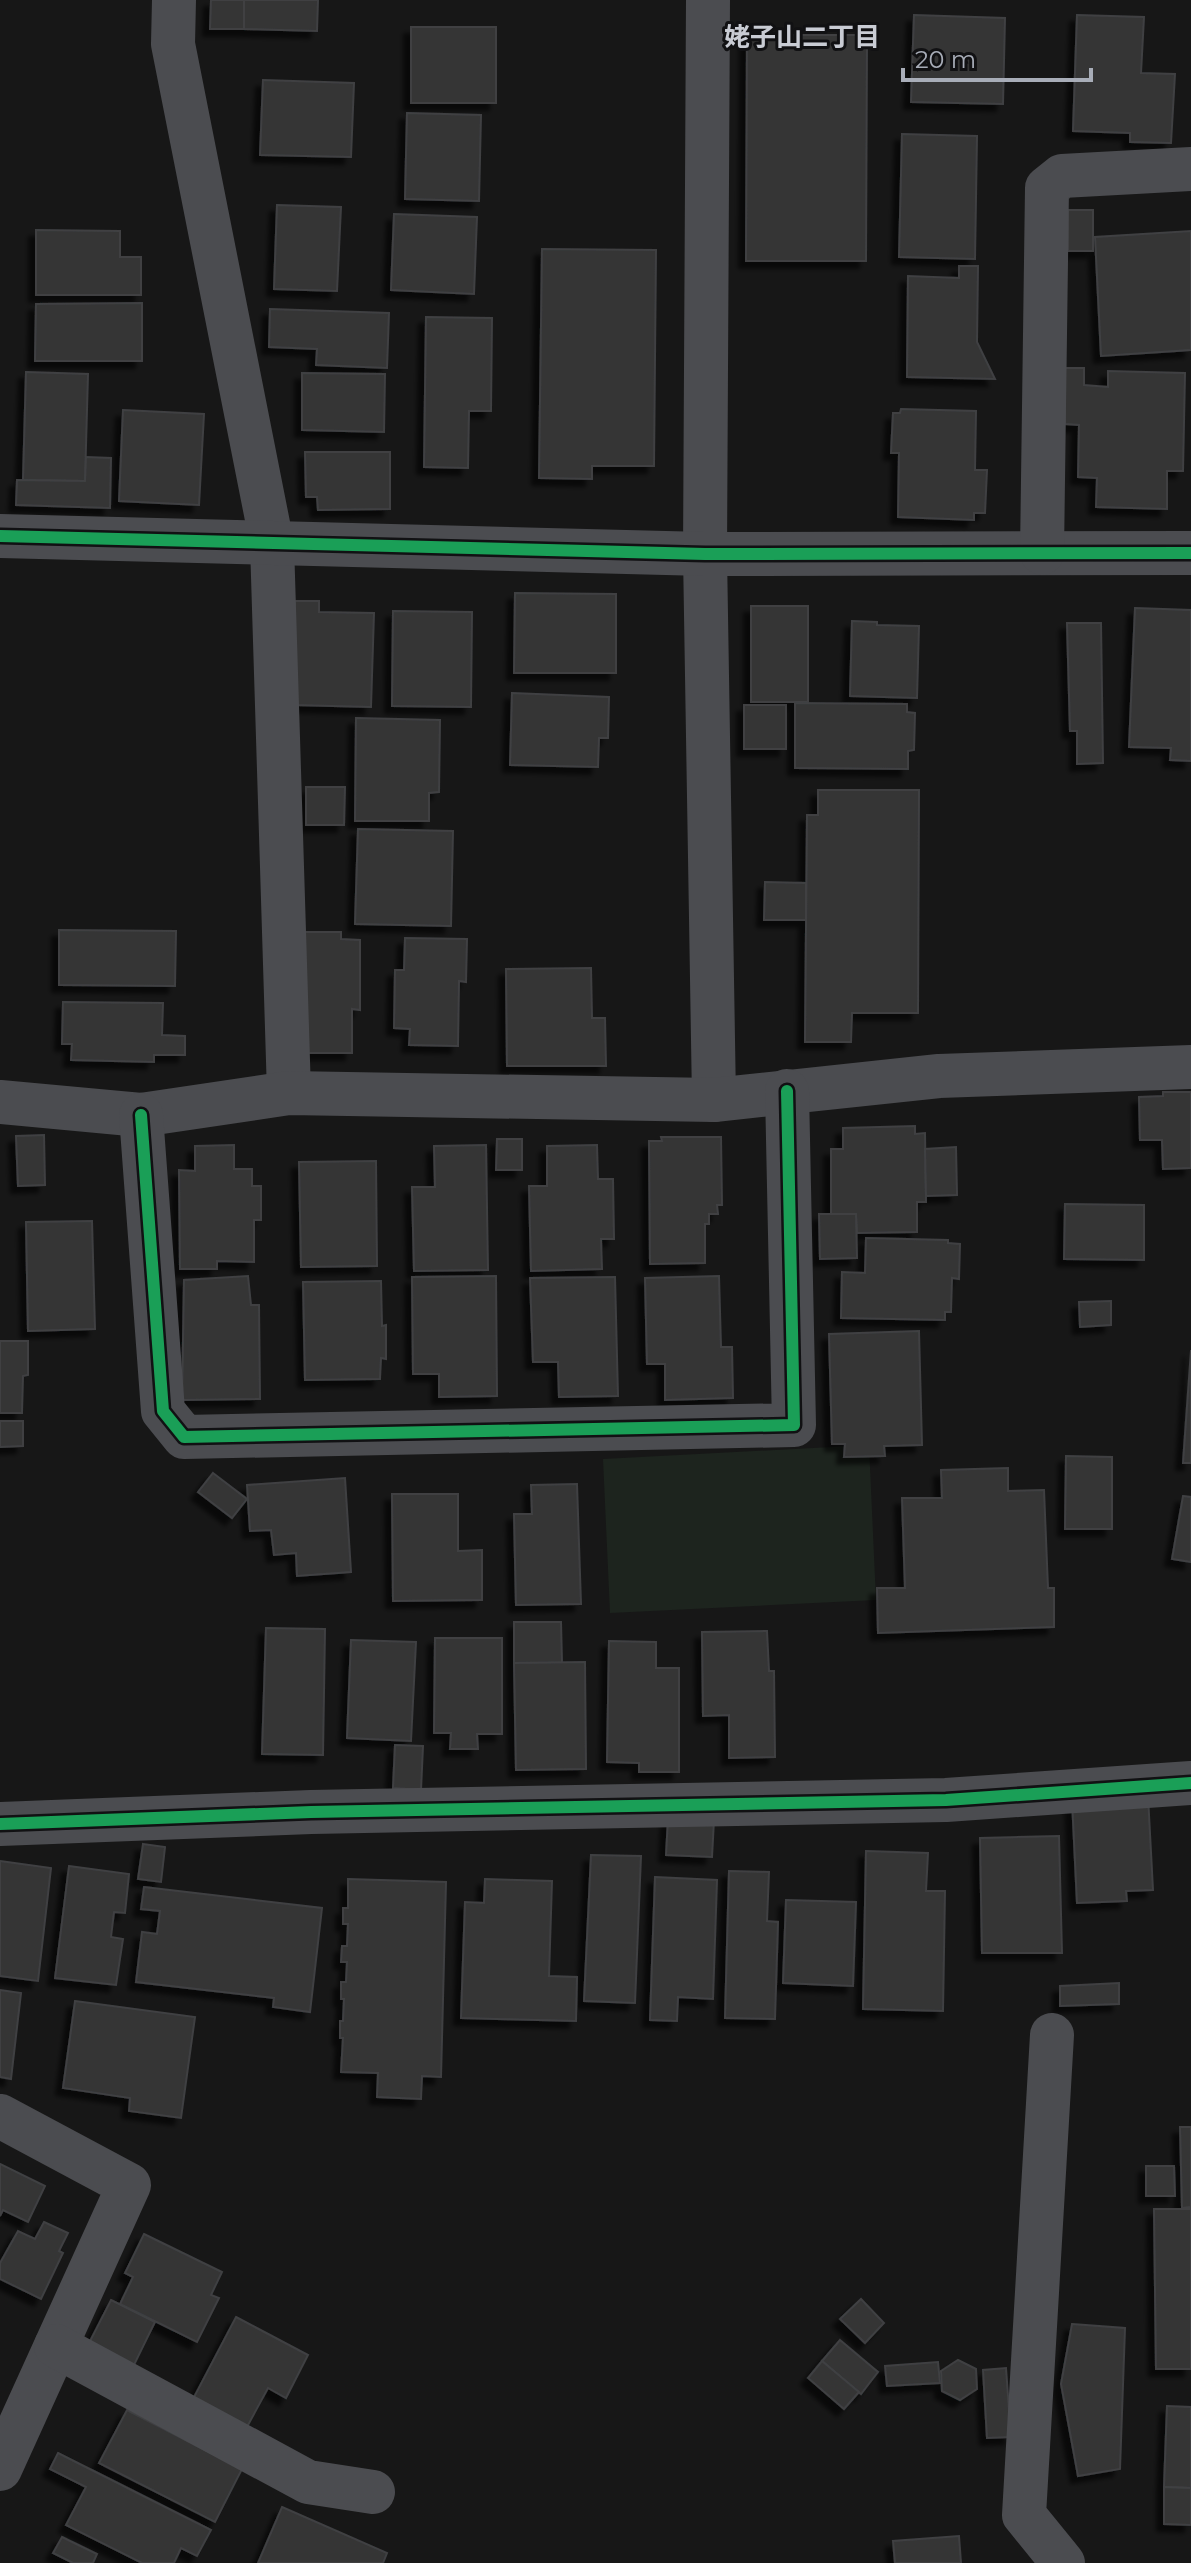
<svg xmlns="http://www.w3.org/2000/svg" width="1191" height="2563" font-family="Montserrat,'Noto Sans JP',sans-serif">
	<style>
		.green { fill: #1d241e }
		.building { fill: #353536; stroke: #3f4043; stroke-width: 2; filter: url(#shadow) }
		.lines { fill: none; stroke-linecap: round; stroke-linejoin: round }
		.minor { stroke: #4b4c50; stroke-width: 44 }
		.cycleway-casing { stroke: #111113; stroke-width: 17 }
		.cycleway { stroke: #1a9f57; stroke-width: 12 }
		.labels { text-anchor: middle; dominant-baseline: central; stroke-width: 6; stroke-linejoin: round; paint-order: stroke }
		.neighbourhood-label { font-size: 26px; font-weight: bold; fill: #c9ccd4; stroke: #111113 }
	</style>
	<defs>
		<filter id="shadow"><feDropShadow dx="-7" dy="7" stdDeviation="2" flood-color="#0009"/></filter>
	</defs>
	<rect width="100%" height="100%" fill="#171717"/>
	<polygon class="green" points="869,1445 876,1600 610,1613 603,1459"/>
	<g class="building">
		<polygon points="211,0 244,0 244,29 210,29"/>
		<polygon points="244,0 318,0 317,31 244,29"/>
		<polygon points="914,15 1005,18 1003,104 911,102"/>
		<polygon points="1077,15 1144,17 1141,73 1175,74 1171,143 1130,142 1130,133 1073,131"/>
		<rect x="411" y="27" width="85" height="76"/>
		<polygon points="747,35 867,35 866,261 746,261"/>
		<polygon points="263,80 354,83 351,157 260,155"/>
		<polygon points="407,113 481,115 479,201 405,199"/>
		<polygon points="902,134 977,136 975,259 899,257"/>
		<polygon points="277,205 341,207 337,291 274,289"/>
		<rect x="1068" y="210" width="25" height="41"/>
		<polygon points="394,214 477,217 474,294 391,290"/>
		<polygon points="36,230 120,231 120,257 141,257 141,295 36,295"/>
		<polygon points="1191,231 1191,350 1101,356 1095,237"/>
		<polygon points="542,249 656,250 654,466 592,466 592,479 539,478"/>
		<polygon points="959,266 978,266 977,342 995,379 907,377 908,276 959,278"/>
		<polygon points="142,303 142,361 35,361 36,304"/>
		<polygon points="270,309 389,313 387,368 316,365 317,349 269,347"/>
		<polygon points="426,317 492,318 491,411 469,411 468,468 424,467"/>
		<polygon points="1065,368 1084,368 1084,385 1108,387 1108,371 1185,373 1183,471 1167,471 1167,509 1096,507 1097,478 1078,477 1079,425 1065,424"/>
		<polygon points="26,372 88,374 85,481 23,480"/>
		<polygon points="302,373 385,374 384,432 302,430"/>
		<polygon points="901,409 976,411 975,470 987,470 985,513 974,513 974,520 898,517 899,453 891,453 893,413 900,413"/>
		<polygon points="123,410 204,414 199,505 119,501"/>
		<polygon points="305,452 390,452 390,509 318,510 317,497 306,497"/>
		<polygon points="86,457 111,458 110,508 16,505 17,480 85,481"/>
		<polygon points="515,593 616,594 616,673 514,673"/>
		<polygon points="295,601 319,601 319,612 374,613 371,707 293,705"/>
		<rect x="751" y="606" width="57" height="96"/>
		<polygon points="1135,608 1191,610 1191,761 1170,760 1171,748 1129,747"/>
		<polygon points="393,611 472,612 471,707 392,706"/>
		<polygon points="852,621 877,622 877,625 919,626 917,698 850,696"/>
		<polygon points="1067,623 1101,623 1103,763 1077,764 1077,731 1070,731"/>
		<polygon points="512,693 609,697 608,738 599,738 598,767 510,765"/>
		<polygon points="795,703 907,704 907,712 915,713 914,750 908,751 908,769 795,768"/>
		<rect x="744" y="705" width="42" height="44"/>
		<polygon points="356,718 440,720 439,792 429,793 429,821 355,821"/>
		<polygon points="306,787 345,787 344,825 306,825"/>
		<polygon points="818,790 919,790 918,1013 852,1013 851,1042 805,1042 807,815 818,815"/>
		<polygon points="358,829 453,831 451,926 355,924"/>
		<polygon points="765,882 806,883 806,920 764,920"/>
		<polygon points="59,930 176,931 175,986 59,985"/>
		<polygon points="296,932 341,932 341,939 360,940 360,1010 352,1009 352,1053 303,1053"/>
		<polygon points="405,938 467,939 466,982 459,981 458,1046 409,1045 410,1029 394,1028 395,970 404,970"/>
		<polygon points="591,968 592,1018 605,1018 606,1066 507,1066 506,969"/>
		<polygon points="63,1002 163,1003 162,1035 185,1036 185,1055 154,1055 154,1062 71,1060 72,1044 62,1044"/>
		<polygon points="1163,1092 1191,1092 1191,1168 1163,1169 1162,1140 1140,1140 1139,1097 1163,1096"/>
		<polygon points="915,1126 915,1134 925,1133 926,1202 917,1202 917,1232 857,1233 856,1214 831,1214 831,1149 843,1149 843,1128"/>
		<polygon points="44,1135 45,1185 18,1186 16,1136"/>
		<polygon points="661,1137 721,1137 722,1205 717,1205 718,1214 709,1214 709,1224 705,1224 705,1263 650,1264 649,1141 662,1141"/>
		<polygon points="497,1139 522,1139 522,1170 496,1170"/>
		<polygon points="234,1145 234,1169 252,1169 252,1186 261,1186 261,1220 254,1220 254,1262 217,1261 217,1269 180,1269 179,1170 195,1171 195,1146"/>
		<polygon points="486,1145 488,1270 414,1271 412,1187 435,1187 434,1146"/>
		<polygon points="597,1145 598,1179 613,1179 614,1239 601,1239 602,1269 531,1271 529,1186 547,1186 547,1146"/>
		<polygon points="956,1147 957,1195 926,1196 925,1149"/>
		<polygon points="376,1161 377,1266 301,1267 299,1162"/>
		<polygon points="1065,1204 1144,1205 1144,1260 1064,1259"/>
		<polygon points="819,1214 856,1214 857,1258 820,1259"/>
		<polygon points="92,1221 95,1329 28,1331 26,1222"/>
		<polygon points="866,1238 948,1240 948,1243 960,1244 959,1279 952,1278 951,1312 945,1312 945,1320 841,1318 842,1272 865,1273"/>
		<polygon points="248,1276 251,1305 259,1305 260,1399 182,1400 184,1280"/>
		<polygon points="496,1276 497,1396 439,1397 439,1374 413,1374 412,1277"/>
		<polygon points="719,1276 721,1347 732,1347 733,1398 665,1400 665,1364 647,1364 645,1278"/>
		<polygon points="615,1277 618,1396 559,1397 558,1362 533,1362 530,1278"/>
		<polygon points="381,1281 382,1326 386,1325 386,1359 381,1358 380,1379 305,1380 303,1282"/>
		<polygon points="1111,1301 1111,1325 1080,1327 1079,1302"/>
		<polygon points="919,1331 922,1445 884,1446 885,1456 844,1457 845,1444 832,1444 829,1334"/>
		<polygon points="0,1341 28,1341 28,1375 23,1376 22,1413 0,1413"/>
		<polygon points="1191,1350 1191,1463 1183,1463"/>
		<polygon points="0,1421 23,1421 23,1446 0,1447"/>
		<polygon points="1066,1456 1112,1457 1112,1529 1065,1529"/>
		<polygon points="1008,1468 1008,1491 1044,1490 1048,1588 1054,1588 1054,1627 878,1633 877,1588 905,1588 902,1498 942,1498 941,1470"/>
		<polygon points="213,1473 247,1499 232,1518 198,1492"/>
		<polygon points="345,1478 351,1572 297,1576 296,1553 274,1555 271,1530 250,1531 247,1485"/>
		<polygon points="577,1484 581,1604 516,1605 514,1514 532,1514 531,1485"/>
		<polygon points="392,1494 458,1494 458,1551 482,1550 482,1600 393,1601"/>
		<polygon points="1183,1496 1191,1497 1191,1562 1172,1559"/>
		<polygon points="514,1622 561,1622 562,1663 514,1663"/>
		<polygon points="266,1628 325,1629 323,1755 262,1754"/>
		<polygon points="767,1631 769,1671 774,1671 775,1757 729,1758 729,1715 703,1716 702,1632"/>
		<polygon points="435,1638 502,1638 502,1734 477,1734 478,1749 450,1749 451,1733 434,1733"/>
		<polygon points="351,1640 416,1642 411,1741 347,1738"/>
		<polygon points="609,1641 656,1642 656,1668 679,1668 679,1772 639,1772 639,1763 607,1762"/>
		<polygon points="585,1662 586,1769 516,1770 514,1663"/>
		<polygon points="395,1745 423,1746 421,1790 393,1788"/>
		<polygon points="1148,1796 1153,1890 1126,1891 1127,1901 1077,1903 1072,1800"/>
		<polygon points="668,1819 714,1820 712,1857 666,1855"/>
		<polygon points="1059,1836 1062,1953 982,1953 980,1838"/>
		<polygon points="143,1844 165,1847 161,1882 138,1879"/>
		<polygon points="866,1851 928,1853 926,1891 945,1891 943,2011 863,2009"/>
		<polygon points="591,1855 641,1856 635,2003 584,2001"/>
		<polygon points="0,1861 51,1868 38,1981 0,1976"/>
		<polygon points="69,1866 129,1874 125,1913 114,1912 111,1937 123,1939 116,1985 55,1978"/>
		<polygon points="729,1871 769,1872 767,1921 778,1922 775,2019 725,2018"/>
		<polygon points="655,1877 717,1880 713,1999 678,1997 677,2021 650,2020"/>
		<polygon points="348,1879 446,1882 441,2077 422,2076 421,2099 377,2097 378,2073 341,2072 343,2038 340,2038 340,2021 343,2021 344,1999 341,1999 341,1982 346,1982 347,1962 341,1962 342,1946 347,1946 348,1924 343,1924 343,1908 348,1908"/>
		<polygon points="485,1879 552,1881 549,1976 577,1977 576,2021 461,2018 465,1902 484,1903"/>
		<polygon points="144,1887 322,1908 310,2012 273,2007 274,1998 136,1982 142,1932 157,1934 160,1911 141,1909"/>
		<polygon points="786,1900 856,1902 853,1986 783,1983"/>
		<polygon points="1119,1983 1119,2004 1060,2006 1060,1986"/>
		<polygon points="0,1990 21,1993 11,2079 0,2077"/>
		<polygon points="75,2001 195,2017 181,2118 129,2111 130,2098 63,2088"/>
		<polygon points="1180,2127 1191,2127 1191,2207 1182,2208"/>
		<polygon points="0,2164 45,2186 28,2222 3,2210 0,2216"/>
		<polygon points="1146,2166 1174,2166 1175,2196 1146,2196"/>
		<polygon points="1154,2209 1191,2209 1191,2369 1156,2369"/>
		<polygon points="44,2222 68,2233 59,2251 63,2253 41,2299 0,2279 0,2263 18,2231 35,2239"/>
		<polygon points="144,2234 222,2272 211,2295 219,2298 197,2342 120,2304 133,2277 125,2273"/>
		<polygon points="861,2299 884,2323 865,2343 840,2319"/>
		<polygon points="111,2300 155,2322 133,2367 88,2345"/>
		<polygon points="236,2317 308,2355 286,2398 268,2388 247,2427 193,2399"/>
		<polygon points="1072,2324 1125,2328 1120,2469 1078,2476 1061,2384"/>
		<polygon points="840,2340 878,2372 861,2394 822,2361"/>
		<polygon points="958,2360 976,2369 977,2389 960,2400 942,2391 941,2371"/>
		<polygon points="822,2361 859,2392 844,2409 808,2378"/>
		<polygon points="938,2362 940,2383 887,2386 885,2366"/>
		<polygon points="1006,2368 1011,2437 987,2438 983,2370"/>
		<polygon points="1167,2406 1191,2407 1191,2488 1164,2487"/>
		<polygon points="127,2410 242,2469 215,2522 99,2463"/>
		<polygon points="58,2453 211,2530 197,2556 181,2548 174,2563 142,2563 66,2525 86,2487 50,2469"/>
		<polygon points="1164,2487 1191,2488 1191,2525 1164,2524"/>
		<polygon points="282,2507 387,2553 383,2563 258,2563"/>
		<polygon points="959,2536 961,2563 895,2563 893,2541"/>
		<polygon points="62,2537 97,2554 93,2563 73,2563 53,2553"/>
	</g>
	<g class="lines">
		<g class="minor">
			<polyline points="174,0 173,44 272,544 289,1093"/>
			<polyline points="708,0 705,554 714,1100"/>
			<polyline points="0,536 705,554 1191,553"/>
			<polyline points="1042,553 1047,188 1062,176 1191,169"/>
			<polyline points="0,1102 141,1115 289,1093 714,1100 939,1076 1191,1067"/>
			<polyline points="141,1115 163,1411 184,1437 794,1425 787,1091"/>
			<polyline points="0,1824 311,1812 946,1800 1191,1783"/>
			<polyline points="1052,2035 1024,2515 1063,2563"/>
			<polyline points="0,2116 129,2185 0,2469"/>
			<polyline points="56,2346 308,2482 373,2492"/>
		</g>
		<defs>
			<g id="cycleway">
				<polyline points="0,536 705,554 1191,553"/>
				<polyline points="141,1115 163,1411 184,1437 794,1425 787,1091"/>
				<polyline points="0,1824 311,1812 946,1800 1191,1783"/>
			</g>
		</defs>
		<use href="#cycleway" class="cycleway-casing"/>
		<use href="#cycleway" class="cycleway"/>
	</g>
	<g class="labels">
		<g class="neighbourhood-label">
			<text x="802" y="37">姥子山二丁目</text>
		</g>
	</g>
	<path d="M903 68v12h188v-12" fill="none" stroke="#a8adb8" stroke-width="4"/>
	<text x="915" y="68" font-size="24" fill="#a8adb8" stroke="#111113" stroke-width="6" paint-order="stroke">20 m</text>
</svg>
